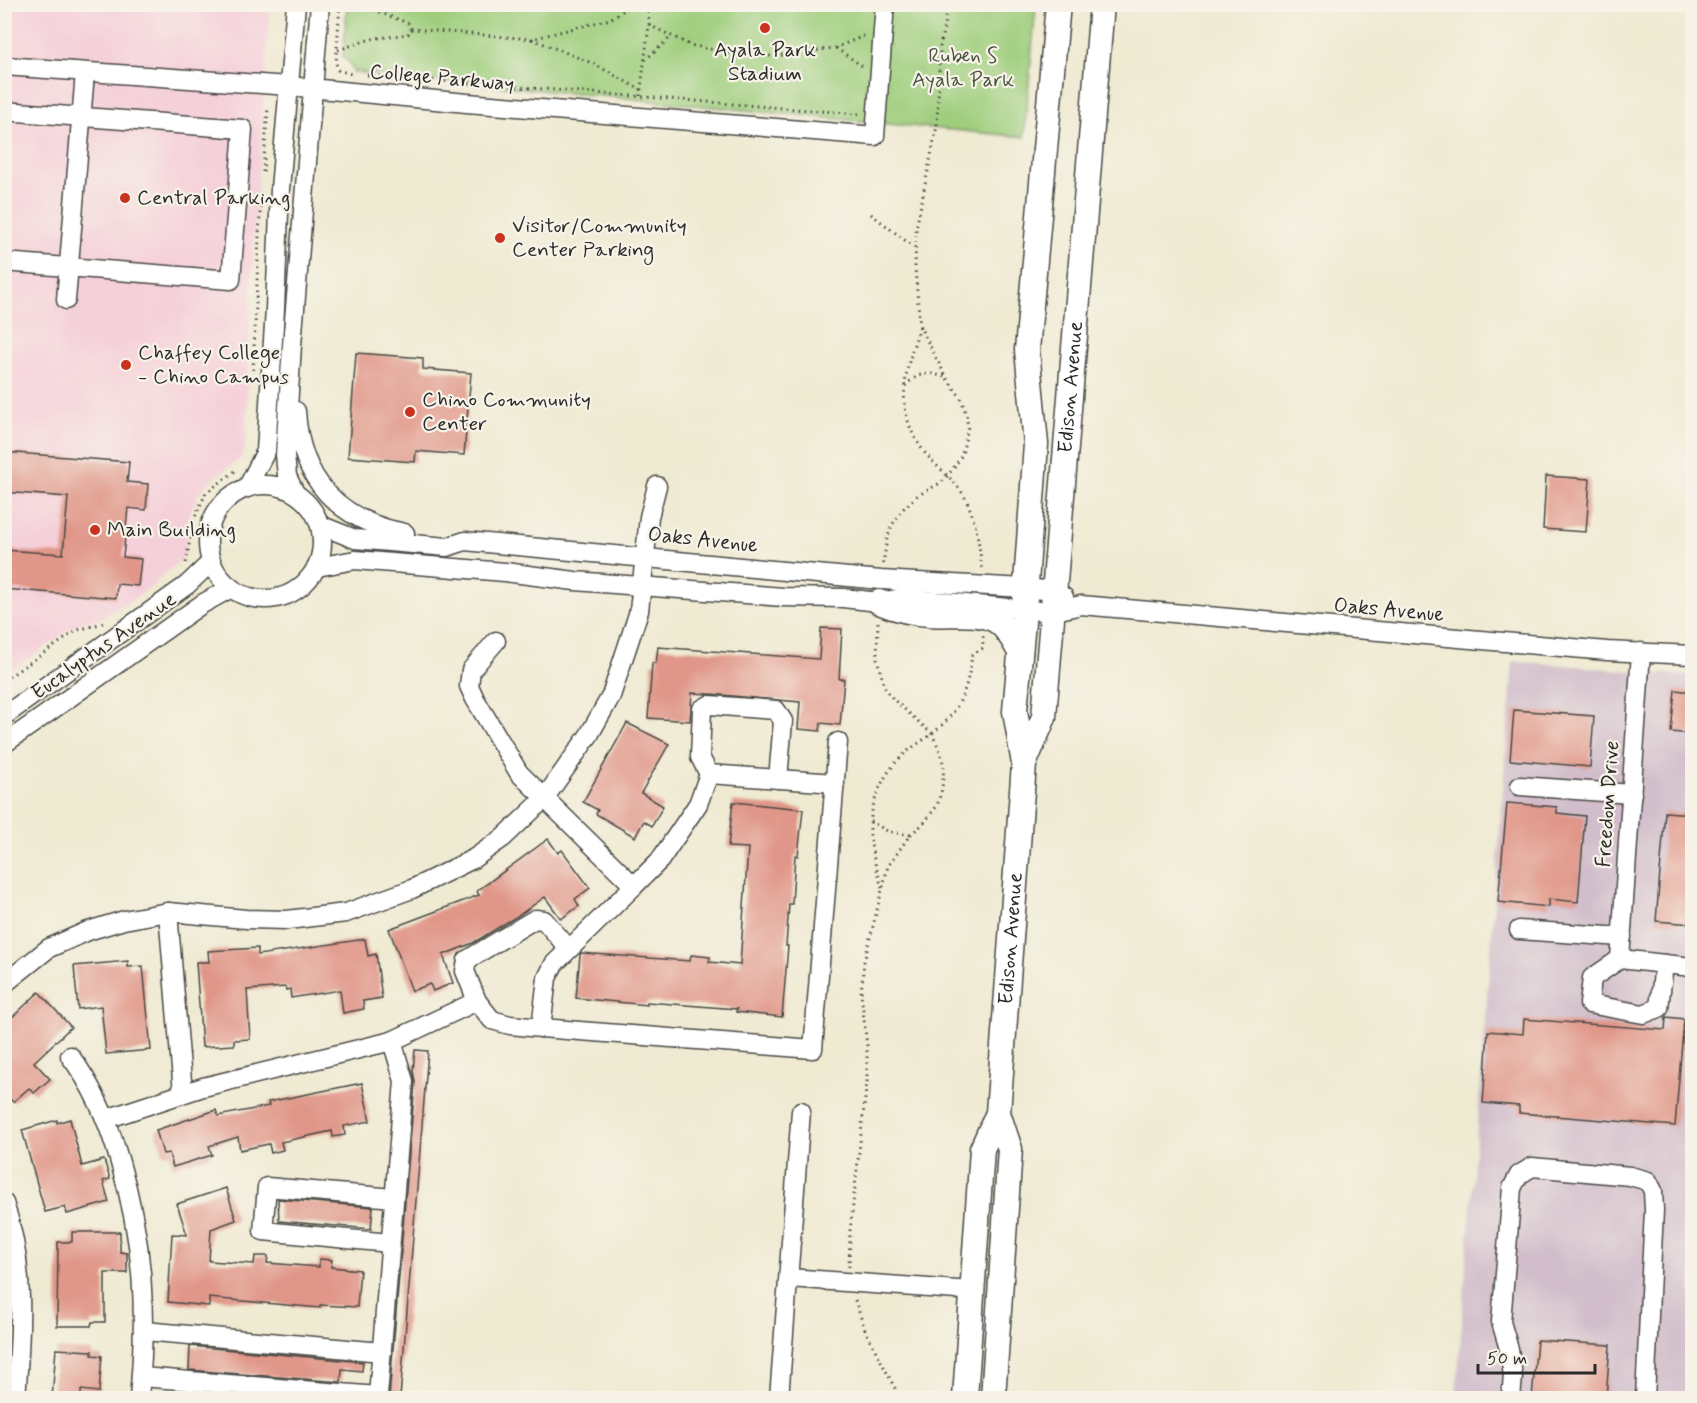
<svg xmlns="http://www.w3.org/2000/svg" width="1697" height="1403" font-family="Mynerve,sans-serif">
	<style>
		.built { fill: #f5cfd9 }
		.industrial { fill: #d1bdcb }
		.green { fill: #9fce7d; stroke: #657c54; stroke-width: 1.5 }
		.building { fill: #e09688 }
		.lines { fill: none; stroke-linecap: round; stroke-linejoin: round }
		.minor-casing { stroke: #484844; stroke-width: 21 }
		.major-casing { stroke: #484844; stroke-width: 27 }
		.path { stroke: #484844; stroke-width: 3; stroke-dasharray: 1.5 4.5; stroke-linecap: butt }
		.minor { stroke: #fff; stroke-width: 18 }
		.major { stroke: #fff; stroke-width: 24 }
		.poi-dot { fill: #c8321e; stroke: #f7f3e8; stroke-width: 2 }
		.labels { text-anchor: middle; dominant-baseline: central; stroke-width: 4.5; stroke-linejoin: round; paint-order: stroke }
		.poi-label { font-size: 21px; fill: #2b2b2b; stroke: #f7f3e8; text-anchor: start }
		.park-label { font-size: 21px; fill: #485440; stroke: #f7f3e8 }
		.street-label { font-size: 21px; fill: #2b2b2b; stroke: #f7f3e8 }
	</style>
	<rect width="100%" height="100%" fill="#f7f3e8"/>
	<filter id="ink" filterUnits="userSpaceOnUse"><feTurbulence type="fractalNoise" baseFrequency=".0167" numOctaves="2"/><feDisplacementMap in="SourceGraphic" scale="12" xChannelSelector="R" yChannelSelector="G"/><feConvolveMatrix kernelMatrix="1 2 1 2 8 2 1 2 1" color-interpolation-filters="sRGB"/></filter>
	<filter id="wash" filterUnits="userSpaceOnUse"><feTurbulence type="fractalNoise" baseFrequency=".008" numOctaves="4" result="noise"/><feDisplacementMap in="SourceGraphic" scale="24" xChannelSelector="R" yChannelSelector="G"/><feGaussianBlur stdDeviation="1.35" result="paint"/><feColorMatrix in="noise" values="0 0 0 0 0 0 0 0 0 0 0 0 0 0 0 0 0 1.4 0 .05"/><feComposite in="paint" operator="in"/></filter>
	<g filter="url(#wash)">
		<rect width="100%" height="100%" fill="#efead2"/>
		<polygon class="built" points="5,5 270,5 251,289 246,440 244,452 239,460 210,481 198,495 189,515 185,555 181,560 157,579 156,583 125,605 119,606 99,619 80,623 5,675"/>
		<polygon class="industrial" points="1513,661 1692,676 1692,1398 1456,1398"/>
		<polygon class="green" points="347,5 1036,5 1024,137 353,72 350,63 343,57"/>
		<g id="blocks">
			<g class="building">
				<polygon points="356,353 423,358 423,369 471,373 464,455 416,451 415,462 348,457"/>
				<polygon points="4,452 129,462 127,482 148,484 146,510 128,508 123,557 141,559 138,586 117,584 116,598 4,589 4,550 63,554 68,497 4,492"/>
				<polygon points="1546,476 1590,479 1586,532 1543,529"/>
				<polygon points="821,628 842,629 839,679 844,679 840,725 821,723 820,731 798,729 800,702 710,694 692,693 690,721 648,718 652,663 656,663 658,647 819,659"/>
				<polygon points="1675,690 1692,692 1692,734 1671,732"/>
				<polygon points="1514,710 1594,716 1590,767 1510,760"/>
				<polygon points="627,723 669,744 641,793 663,806 652,826 644,821 635,837 596,814 598,810 583,802"/>
				<polygon points="733,802 803,809 798,856 795,855 792,904 789,904 786,946 788,946 782,1017 736,1012 737,1009 647,1002 647,1005 576,998 580,955 581,953 690,961 691,955 710,957 709,962 740,965 748,848 728,847"/>
				<polygon points="1507,803 1557,807 1557,813 1585,816 1578,902 1549,899 1549,907 1498,902"/>
				<polygon points="1665,812 1692,814 1692,924 1656,921"/>
				<polygon points="548,839 558,853 562,850 590,888 575,899 579,906 561,919 545,897 519,915 473,943 443,955 453,983 433,991 430,984 412,991 389,929 479,895 477,891"/>
				<polygon points="365,939 368,956 376,954 382,998 363,1001 364,1009 343,1013 340,990 291,998 290,989 286,990 285,987 247,990 250,1039 234,1040 234,1045 202,1047 196,962 209,962 208,951 258,948 258,955"/>
				<polygon points="128,961 128,967 143,966 151,1050 106,1054 101,1006 78,1009 74,966"/>
				<polygon points="39,992 71,1027 34,1062 50,1079 34,1093 29,1088 13,1102 4,1093 4,1025"/>
				<polygon points="1666,1017 1684,1019 1675,1126 1519,1113 1519,1106 1483,1103 1488,1031 1523,1034 1524,1019 1665,1030"/>
				<polygon points="415,1050 428,1051 400,1398 389,1398 415,1082 413,1071"/>
				<polygon points="362,1083 370,1121 344,1126 345,1135 333,1137 332,1131 281,1142 283,1150 271,1153 269,1144 240,1150 238,1137 209,1146 212,1155 173,1167 169,1153 163,1154 156,1130 216,1110 218,1116 269,1106 268,1102"/>
				<polygon points="70,1119 82,1166 104,1160 110,1179 103,1181 109,1202 67,1214 65,1207 45,1212 22,1130 57,1120 57,1123"/>
				<polygon points="226,1188 236,1220 211,1229 209,1261 254,1264 255,1256 268,1256 267,1263 319,1267 319,1259 332,1260 331,1267 360,1270 357,1307 320,1305 320,1308 209,1298 209,1306 168,1302 172,1234 187,1235 177,1204"/>
				<polygon points="278,1199 373,1207 371,1229 279,1221"/>
				<polygon points="72,1232 120,1232 120,1252 127,1253 127,1273 105,1273 105,1322 92,1322 91,1326 57,1326 58,1242 72,1242"/>
				<polygon points="1537,1340 1610,1345 1606,1398 1532,1398"/>
				<polygon points="190,1346 363,1362 362,1371 342,1369 341,1382 189,1370"/>
				<polygon points="56,1349 92,1351 92,1355 102,1356 99,1392 81,1390 81,1398 52,1398"/>
			</g>
		</g>
	</g>
	<g filter="url(#ink)">
		<use href="#blocks" fill-opacity="0" stroke="#484844" stroke-width="1.5"/>
		<g class="lines">
			<defs>
				<g id="minor">
					<polyline points="4,66 289,86 467,103 875,136 885,4"/>
					<polyline points="4,111 243,129 231,280 4,262"/>
					<polyline points="66,300 85,73"/>
					<path d="M296,411C300,480 339,521 405,533"/>
					<circle cx="265" cy="542" r="57"/>
					<polyline points="247,488 266,451 275,309 280,189 296,4"/>
					<polyline points="295,493 287,476 285,455 292,345 320,4"/>
					<polyline points="320,525 355,539 447,547 465,541 881,580 1026,588 1053,591 1064,597"/>
					<polyline points="317,567 355,560 505,572 575,581 783,597 843,598 879,602 902,598 1051,612 1081,605 1607,651 1692,655"/>
					<polyline points="496,641 471,670 469,686 475,699 519,773 634,886 554,964 547,978 541,1028 813,1049 838,742"/>
					<polyline points="4,716 187,585 211,562"/>
					<polyline points="4,744 202,604 231,588"/>
					<polyline points="709,774 700,757 702,709 709,705 776,710 783,721 778,779"/>
					<polyline points="1520,786 1632,794"/>
					<polyline points="634,886 660,860 698,804 709,774 835,783"/>
					<polyline points="168,912 183,1093"/>
					<polyline points="1519,930 1622,937"/>
					<polyline points="1620,959 1641,652"/>
					<polyline points="1620,959 1592,978 1589,1004 1643,1014 1659,1008 1664,964"/>
					<polyline points="1620,959 1692,967"/>
					<polyline points="4,984 49,948 88,931 124,920 168,912 246,919 287,920 346,913 412,889 473,859 503,838 544,799 589,735 611,696 639,611 649,517 657,486"/>
					<polyline points="477,1001 465,971 467,960 535,919 544,920 569,949"/>
					<polyline points="392,1041 477,1001 492,1020 510,1025 541,1028"/>
					<path d="M70,1056C94,1087 108,1121 119,1159C144,1241 147,1313 139,1398"/>
					<polyline points="106,1119 203,1087 392,1041 404,1081 378,1396 141,1377"/>
					<path d="M4,1203C26,1267 21,1333 16,1398"/>
					<polyline points="390,1243 263,1231 267,1187 394,1198"/>
					<polyline points="789,1278 971,1291"/>
					<polyline points="144,1331 382,1352"/>
					<polyline points="779,1398 801,1111"/>
					<polyline points="1511,1398 1513,1376 1509,1349 1501,1322 1512,1188 1519,1175 1532,1167 1630,1176 1648,1181 1653,1191 1654,1210 1645,1398"/>
				</g>
				<g id="major">
					<path d="M879,602C896,609 911,613 929,614C950,616 980,610 998,622C1008,629 1014,642 1020,652"/>
					<path id="s1" d="M1024,764L1044,717L1102,4"/>
					<path id="s2" d="M965,1398L982,1149L998,1113L1024,764L1015,711L1024,611L1036,444L1027,350L1058,4"/>
					<polyline points="993,1398 1010,1149 998,1113"/>
				</g>
			</defs>
			<use href="#minor" class="minor-casing"/>
			<use href="#major" class="major-casing"/>
			<g class="path">
				<polyline points="340,4 336,63 338,70 351,74"/>
				<polyline points="633,4 610,19 532,39 594,64 641,90"/>
				<polyline points="649,25 690,45 744,56 776,56 835,48 866,35"/>
				<polyline points="411,29 532,39"/>
				<polyline points="836,48 865,68"/>
				<polyline points="338,50 371,39 408,34 411,29 408,23 357,4"/>
				<polyline points="645,60 671,37"/>
				<polyline points="367,75 859,114"/>
				<polyline points="640,96 649,25 648,4"/>
				<polyline points="263,172 268,108"/>
				<polyline points="871,214 915,248"/>
				<path d="M920,327C904,372 893,412 925,453C937,468 953,478 963,494C976,517 979,543 982,569"/>
				<polyline points="253,370 261,194"/>
				<path d="M905,386C918,373 927,371 944,377"/>
				<polyline points="186,563 193,521 206,493 238,469"/>
				<polyline points="883,564 887,539 892,525 903,509 917,496 942,482 953,469 962,455 968,427 966,413 961,398 946,377 920,327 915,268 916,229 937,126 940,47 948,4"/>
				<polyline points="4,680 78,630 103,623"/>
				<polyline points="870,821 889,832 910,835"/>
				<path d="M882,888C877,870 871,852 870,834C869,803 884,769 909,750C921,741 935,733 945,722C963,704 969,680 972,655L983,648V636"/>
				<polyline points="849,1267 850,1231 867,1081 867,1046 861,993 864,962 888,866 910,835 924,823 937,806 942,789 944,767 940,751 932,734 893,699 884,686 877,658 878,621"/>
				<polyline points="855,1300 865,1330 900,1398"/>
			</g>
			<use href="#minor" class="minor"/>
			<use href="#major" class="major"/>
		</g>
	</g>
	<g class="poi-dot">
		<circle cx="765" cy="28" r="6"/>
		<circle cx="125" cy="198" r="6"/>
		<circle cx="500" cy="238" r="6"/>
		<circle cx="126" cy="365" r="6"/>
		<circle cx="410" cy="412" r="6"/>
		<circle cx="95" cy="530" r="6"/>
	</g>
	<g class="labels">
		<g class="poi-label">
			<text x="765" y="50" text-anchor="middle">Ayala Park<tspan x="765" dy="24">Stadium</tspan></text>
			<text x="137" y="198">Central Parking</text>
			<text x="512" y="226">Visitor/Community<tspan x="512" dy="24">Center Parking</tspan></text>
			<text x="138" y="353">Chaffey College<tspan x="138" dy="24">- Chino Campus</tspan></text>
			<text x="422" y="400">Chino Community<tspan x="422" dy="24">Center</tspan></text>
			<text x="107" y="530">Main Building</text>
		</g>
		<g class="park-label">
			<text x="963" y="56">Ruben S<tspan x="963" dy="24">Ayala Park</tspan></text>
		</g>
		<g class="street-label">
			<text transform="translate(442 78) rotate(5)">College Parkway</text>
			<text stroke="none"><textPath href="#s1" startOffset="382">Edison Avenue</textPath></text>
			<text transform="translate(703 540) rotate(6)">Oaks Avenue</text>
			<text transform="translate(1389 610) rotate(5)">Oaks Avenue</text>
			<text transform="translate(104 646) rotate(-35)">Eucalyptus Avenue</text>
			<text transform="translate(1608 804) rotate(-86)">Freedom Drive</text>
			<text stroke="none"><textPath href="#s2" startOffset="464">Edison Avenue</textPath></text>
		</g>
	</g>
	<rect width="1697" height="1403" fill="none" stroke="#f7f3e8" stroke-width="24"/>
	<path d="M1478 1364v9h117v-9" fill="none" stroke="#2b2b2b" stroke-width="3"/>
	<text x="1487" y="1364" font-size="18" fill="#2b2b2b" stroke="#f7f3e8" stroke-width="4.5" paint-order="stroke">50 m</text>
</svg>
